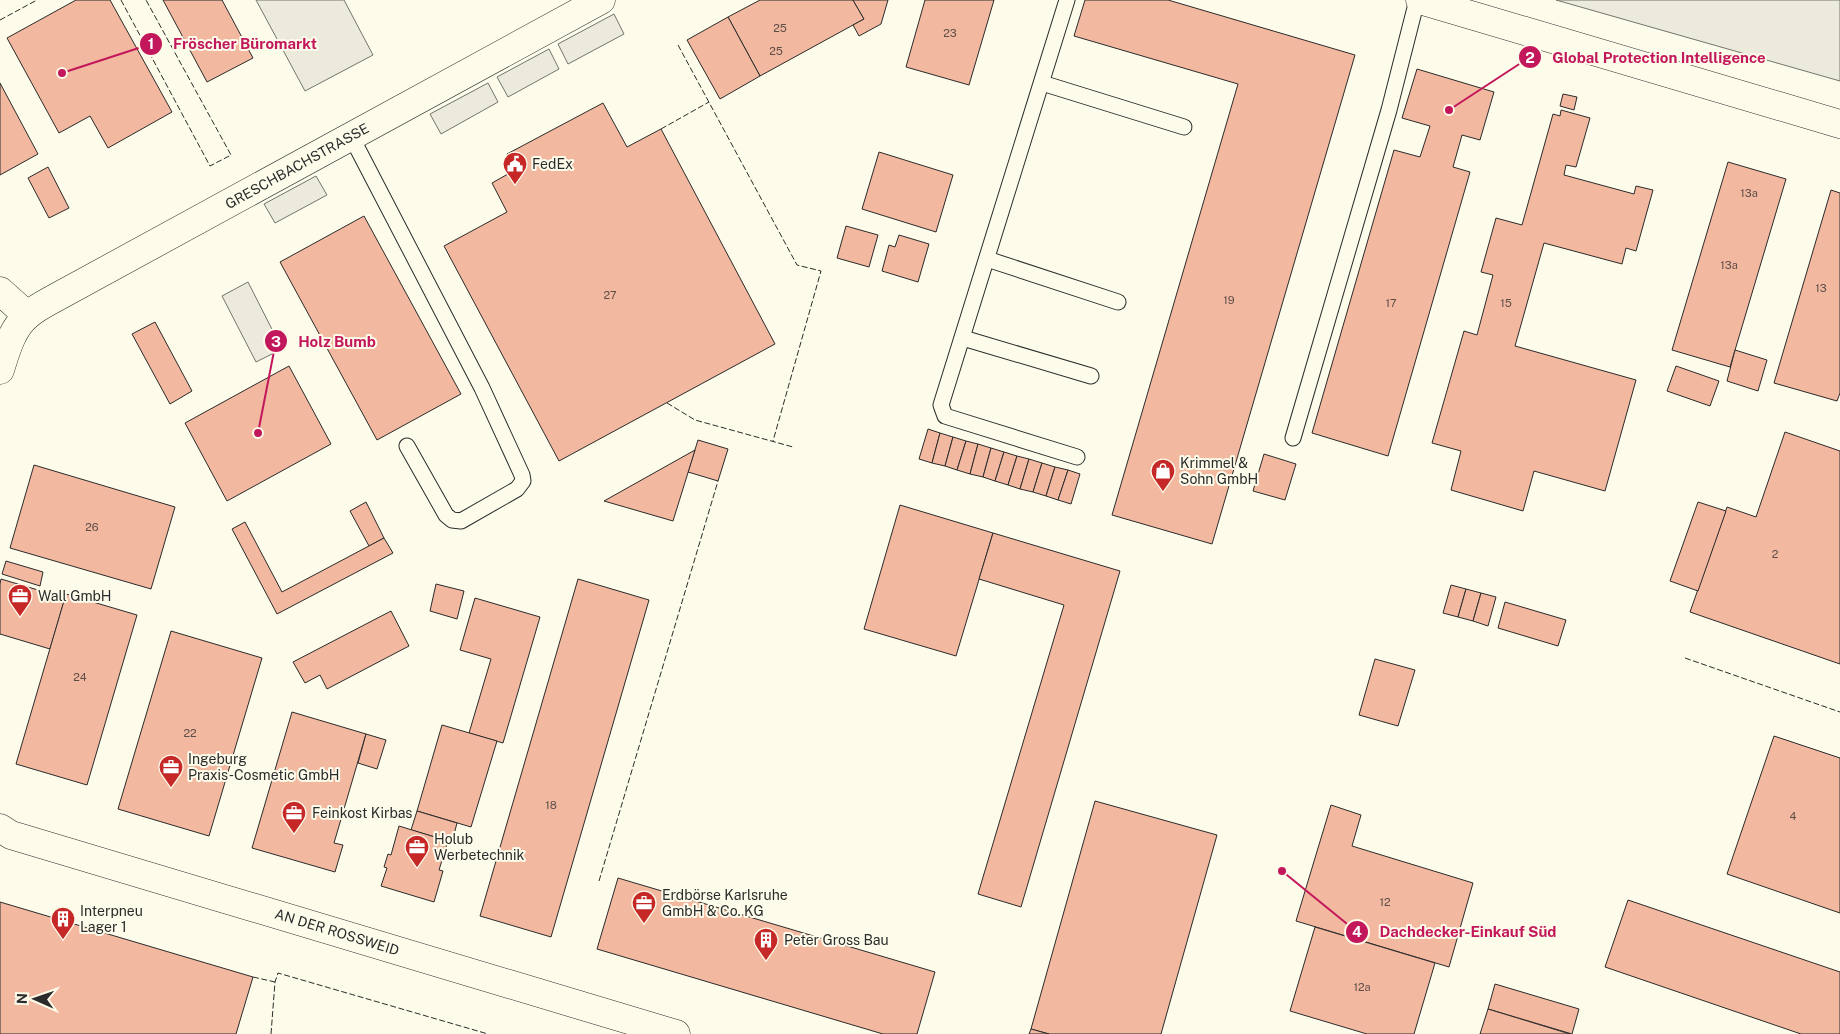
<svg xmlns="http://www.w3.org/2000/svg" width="1840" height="1034" font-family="'Public Sans',sans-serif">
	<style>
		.green { fill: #ecebdb; stroke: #74746e }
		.parking { fill: #eceadb; stroke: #74746e }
		.building { fill: #f2b8a0; stroke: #2b2b2b }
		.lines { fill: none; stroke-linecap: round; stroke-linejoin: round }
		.service-casing { stroke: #2b2b2b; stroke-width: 17 }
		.minor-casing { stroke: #2b2b2b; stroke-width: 29 }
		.service { stroke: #fdfbea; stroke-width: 15 }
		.minor { stroke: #fdfbea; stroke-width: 28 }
		.fence { stroke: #2b2b2b; stroke-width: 1; stroke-dasharray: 6 2.5; stroke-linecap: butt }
		.labels { text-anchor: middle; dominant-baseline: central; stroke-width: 4; stroke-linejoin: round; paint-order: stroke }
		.number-label { font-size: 11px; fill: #5d4e48 }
		.poi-label { font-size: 14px; fill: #2b2b2b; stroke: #fdfbea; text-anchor: start }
		.street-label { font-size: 14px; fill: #2b2b2b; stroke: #fdfbea }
		.leader { fill: none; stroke: #c2185b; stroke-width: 2 }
		.callout-dot { fill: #c2185b; stroke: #fdfbea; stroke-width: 2 }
		.mark-label { font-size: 15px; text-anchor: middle; font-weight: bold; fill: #fff }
		.callout-label { font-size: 15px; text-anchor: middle; font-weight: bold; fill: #c2185b; stroke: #fdfbea; stroke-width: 4; stroke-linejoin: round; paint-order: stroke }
	</style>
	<rect width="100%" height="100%" fill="#fdfbea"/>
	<polygon class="green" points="1556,0 1840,0 1840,81"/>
	<g class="parking">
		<polygon points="256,0 344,0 373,55 305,91"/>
		<polygon points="614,14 624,34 568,64 558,44"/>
		<polygon points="549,49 559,69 508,97 497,77"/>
		<polygon points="488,83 498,102 441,134 430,114"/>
		<polygon points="316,176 327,195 275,223 264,204"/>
		<polygon points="248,282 282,349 256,362 222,296"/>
	</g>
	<g class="building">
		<polygon points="76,0 110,0 172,112 108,148 90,116 59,133 7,38"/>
		<polygon points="163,0 222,0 253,58 207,82"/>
		<polygon points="760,0 853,0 864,19 760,76 728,17"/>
		<polygon points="853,0 888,0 881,24 859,36 853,25 864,19"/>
		<polygon points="925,0 994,0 969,85 906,67"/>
		<polygon points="1085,0 1168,0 1355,55 1212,544 1112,515 1238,84 1074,36"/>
		<polygon points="728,17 760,76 720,99 687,40"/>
		<polygon points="1417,69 1494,92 1480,140 1462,135 1453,167 1470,172 1388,456 1312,433 1394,150 1420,157 1430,126 1402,118"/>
		<polygon points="0,83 38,154 0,175"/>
		<polygon points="1563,94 1577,97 1574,110 1560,106"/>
		<polygon points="603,103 627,147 661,129 775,344 559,461 444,246 507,212 492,183 515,170 507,154"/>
		<polygon points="1561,110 1590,118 1576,167 1566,165 1564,175 1634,194 1636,186 1653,190 1636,251 1626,248 1622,264 1544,243 1515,346 1636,380 1605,491 1534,471 1523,511 1451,490 1461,451 1432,443 1464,331 1477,335 1493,275 1481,272 1496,218 1522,225 1553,114 1560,116"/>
		<polygon points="879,152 953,175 936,232 862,209"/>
		<polygon points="1728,162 1786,179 1730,367 1672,350"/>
		<polygon points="48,167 69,208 49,218 28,178"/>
		<polygon points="1831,190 1840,193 1840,393 1837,401 1774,383"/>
		<polygon points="364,216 461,394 377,440 280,262"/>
		<polygon points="846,226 878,235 869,267 837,258"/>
		<polygon points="899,235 929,244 918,282 882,271 889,245 895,247"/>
		<polygon points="155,322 192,391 170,404 132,334"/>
		<polygon points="1735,350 1767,360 1758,391 1727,381"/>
		<polygon points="289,366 331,444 227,501 185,423"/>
		<polygon points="1676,366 1719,381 1710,406 1667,391"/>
		<polygon points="928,429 940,433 932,463 919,459"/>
		<polygon points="1785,432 1840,451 1840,664 1690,612 1727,507 1756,517"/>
		<polygon points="940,433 953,437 945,466 932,463"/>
		<polygon points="953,437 966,441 957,470 945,466"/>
		<polygon points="698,440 728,449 718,481 688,472"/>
		<polygon points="966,441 978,444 970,474 957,470"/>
		<polygon points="978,444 991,448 983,477 970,474"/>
		<polygon points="991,448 1004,452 995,481 983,477"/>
		<polygon points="695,450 673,521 604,501"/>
		<polygon points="1004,452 1017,456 1008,485 995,481"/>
		<polygon points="1264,454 1296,464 1285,500 1253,491"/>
		<polygon points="1017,456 1029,459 1020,489 1008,485"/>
		<polygon points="1029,459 1042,463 1033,492 1020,489"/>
		<polygon points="1042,463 1055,467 1046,496 1033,492"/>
		<polygon points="34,465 175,507 151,589 10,548"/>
		<polygon points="1055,467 1068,470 1058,500 1046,496"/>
		<polygon points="1068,470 1080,474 1071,504 1058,500"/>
		<polygon points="366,502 384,538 369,546 350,511"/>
		<polygon points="1698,502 1726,511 1698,591 1670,581"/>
		<polygon points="900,505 993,533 956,656 864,629"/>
		<polygon points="245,522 282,592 384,538 393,553 277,614 232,529"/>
		<polygon points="993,533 1120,571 1021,907 978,894 1064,605 979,579"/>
		<polygon points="6,561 43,572 40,586 2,574"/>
		<polygon points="1,579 65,598 50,649 0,634 0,584"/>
		<polygon points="578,579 649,600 551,937 480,916"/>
		<polygon points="436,584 464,591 457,619 430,611"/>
		<polygon points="1451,585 1466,589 1458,617 1443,613"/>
		<polygon points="1466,589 1481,593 1473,621 1458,617"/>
		<polygon points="1481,593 1496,597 1488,626 1473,621"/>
		<polygon points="66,594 137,615 87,785 16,764"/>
		<polygon points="475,598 540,617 503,743 469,733 491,659 460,650"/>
		<polygon points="1505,602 1566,620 1558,646 1498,628"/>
		<polygon points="391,611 409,646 327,689 320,675 305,683 293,662"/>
		<polygon points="171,631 262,658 209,836 118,809"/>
		<polygon points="1375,659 1415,670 1398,726 1359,715"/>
		<polygon points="292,712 366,734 334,843 343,845 335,872 252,848"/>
		<polygon points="442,725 497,741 471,827 417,811"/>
		<polygon points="366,734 386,740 377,769 358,763"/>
		<polygon points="1774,736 1840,758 1840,913 1727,874"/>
		<polygon points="1095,801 1217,835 1161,1034 1049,1034 1031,1029"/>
		<polygon points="1331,805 1361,815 1352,846 1473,883 1449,967 1296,921"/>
		<polygon points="417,811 457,823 452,842 411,830"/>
		<polygon points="399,826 448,841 439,870 443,871 434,902 381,886 387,868 384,867 388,854 391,855"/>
		<polygon points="618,878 935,972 917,1034 883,1034 597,949"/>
		<polygon points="1628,900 1840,972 1840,1034 1801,1034 1605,967"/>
		<polygon points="0,902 253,977 236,1034 0,1034"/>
		<polygon points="1315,927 1435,963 1414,1034 1367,1034 1290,1011"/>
		<polygon points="1495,984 1579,1009 1572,1034 1488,1009"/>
		<polygon points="1488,1009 1570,1034 1480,1034"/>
		<polygon points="1031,1029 1049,1034 1029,1034"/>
	</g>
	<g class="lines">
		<defs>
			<g id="service">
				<polyline points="1067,0 941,405 945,416 1077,457"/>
				<polyline points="1042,83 1184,127"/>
				<polyline points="351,136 482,388 522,475 523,481 517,489 461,521 452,520 446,515 407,446"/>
				<polyline points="987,259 1118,302"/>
				<polyline points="963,338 1091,376"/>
				<polyline points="1293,438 1389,110 1417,0"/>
			</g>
			<g id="minor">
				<polyline points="1420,0 1840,124"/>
				<polyline points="0,291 27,315"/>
				<path d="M0,370C6,351 12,328 28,315C36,308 46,303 55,298L601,0"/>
				<polyline points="0,828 11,835 676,1034"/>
			</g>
		</defs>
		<use href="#service" class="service-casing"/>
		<use href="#minor" class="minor-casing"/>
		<use href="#service" class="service"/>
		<use href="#minor" class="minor"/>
		<g class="fence">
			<polyline points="121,0 210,166 231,155 146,0"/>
			<polyline points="0,20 37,0"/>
			<polyline points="678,45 797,265 821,271 773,441"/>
			<polyline points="661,129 709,102"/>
			<polyline points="667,403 695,420 793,447"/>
			<polyline points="1685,658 1840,712"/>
			<polyline points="599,881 718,481"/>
			<polyline points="253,977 275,982"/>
			<polyline points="271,1034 275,982 278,973 488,1034"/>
		</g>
	</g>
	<defs>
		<symbol id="civic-pin" viewBox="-11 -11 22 30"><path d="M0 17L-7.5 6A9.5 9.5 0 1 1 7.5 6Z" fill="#c62828" stroke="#fdfbea"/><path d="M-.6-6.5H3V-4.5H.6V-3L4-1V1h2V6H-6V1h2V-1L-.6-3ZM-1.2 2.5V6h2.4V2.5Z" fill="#fff"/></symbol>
		<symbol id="shop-pin" viewBox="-11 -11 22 30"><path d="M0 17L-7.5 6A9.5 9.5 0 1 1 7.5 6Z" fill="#c62828" stroke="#fdfbea"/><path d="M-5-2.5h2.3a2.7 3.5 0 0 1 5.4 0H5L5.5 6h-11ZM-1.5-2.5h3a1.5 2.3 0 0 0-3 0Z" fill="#fff"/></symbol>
		<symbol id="office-pin" viewBox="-11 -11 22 30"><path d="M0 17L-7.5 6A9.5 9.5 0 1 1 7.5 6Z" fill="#c62828" stroke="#fdfbea"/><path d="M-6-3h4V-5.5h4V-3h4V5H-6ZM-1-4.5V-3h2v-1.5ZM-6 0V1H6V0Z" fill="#fff"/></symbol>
		<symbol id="building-pin" viewBox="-11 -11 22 30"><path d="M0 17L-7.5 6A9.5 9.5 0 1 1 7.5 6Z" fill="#c62828" stroke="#fdfbea"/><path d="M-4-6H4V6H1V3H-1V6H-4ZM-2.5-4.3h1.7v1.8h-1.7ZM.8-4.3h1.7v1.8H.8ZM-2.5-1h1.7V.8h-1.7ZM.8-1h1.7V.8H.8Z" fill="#fff"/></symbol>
	</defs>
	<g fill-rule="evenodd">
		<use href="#civic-pin" x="501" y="150" width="28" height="38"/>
		<use href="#shop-pin" x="1149" y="457" width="28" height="38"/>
		<use href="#office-pin" x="6" y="582" width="28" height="38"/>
		<use href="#office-pin" x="157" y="753" width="28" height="38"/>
		<use href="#office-pin" x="280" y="799" width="28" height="38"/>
		<use href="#office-pin" x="403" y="833" width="28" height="38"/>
		<use href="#office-pin" x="630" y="889" width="28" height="38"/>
		<use href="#building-pin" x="49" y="905" width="28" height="38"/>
		<use href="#building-pin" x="752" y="926" width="28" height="38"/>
	</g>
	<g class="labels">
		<g class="number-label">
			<text x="780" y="28">25</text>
			<text x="950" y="33">23</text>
			<text x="776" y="51">25</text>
			<text x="1749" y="193">13a</text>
			<text x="1729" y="265">13a</text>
			<text x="1821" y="288">13</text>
			<text x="610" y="295">27</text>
			<text x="1229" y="300">19</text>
			<text x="1391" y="303">17</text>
			<text x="1506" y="303">15</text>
			<text x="92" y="527">26</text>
			<text x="1775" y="554">2</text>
			<text x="80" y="677">24</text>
			<text x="190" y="733">22</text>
			<text x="551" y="805">18</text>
			<text x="1793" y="816">4</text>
			<text x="1385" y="902">12</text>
			<text x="1362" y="987">12a</text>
		</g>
		<g class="poi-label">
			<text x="532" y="164">FedEx</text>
			<text x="1180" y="463">Krimmel &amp;<tspan x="1180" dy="16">Sohn GmbH</tspan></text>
			<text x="38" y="596">Wall GmbH</text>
			<text x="188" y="759">Ingeburg<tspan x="188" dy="16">Praxis-Cosmetic GmbH</tspan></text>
			<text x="312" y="813">Feinkost Kirbas</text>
			<text x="434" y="839">Holub<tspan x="434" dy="16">Werbetechnik</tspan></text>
			<text x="662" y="895">Erdbörse Karlsruhe<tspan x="662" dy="16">GmbH &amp; Co. KG</tspan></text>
			<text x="80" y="911">Interpneu<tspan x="80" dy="16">Lager 1</tspan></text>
			<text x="784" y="940">Peter Gross Bau</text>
		</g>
		<g class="street-label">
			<text transform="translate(297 166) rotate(-29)">GRESCHBACHSTRASSE</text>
			<text transform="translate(337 932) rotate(17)">AN DER ROSSWEID</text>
		</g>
	</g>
	<path class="leader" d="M62 73L151 44M1449 110L1530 57M258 433L276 341M1282 871L1357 932"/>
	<g class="callout-dot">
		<circle cx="62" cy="73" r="5"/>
		<circle cx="1449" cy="110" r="5"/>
		<circle cx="258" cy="433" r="5"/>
		<circle cx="1282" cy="871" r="5"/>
		<circle cx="151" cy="44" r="12"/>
		<circle cx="1530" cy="57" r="12"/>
		<circle cx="276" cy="341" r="12"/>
		<circle cx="1357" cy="932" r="12"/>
	</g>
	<g class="mark-label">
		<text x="151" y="49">1</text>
		<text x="1530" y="63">2</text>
		<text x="276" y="347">3</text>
		<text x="1357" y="937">4</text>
	</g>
	<g class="callout-label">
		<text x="245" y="49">Fröscher Büromarkt</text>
		<text x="1659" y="63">Global Protection Intelligence</text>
		<text x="337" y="347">Holz Bumb</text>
		<text x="1468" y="937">Dachdecker-Einkauf Süd</text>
	</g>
	<g transform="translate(35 999) rotate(272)" stroke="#fdfbea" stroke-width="4" paint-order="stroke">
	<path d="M0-4L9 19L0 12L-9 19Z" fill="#2b2b2b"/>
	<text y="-8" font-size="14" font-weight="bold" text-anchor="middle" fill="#2b2b2b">N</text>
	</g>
</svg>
